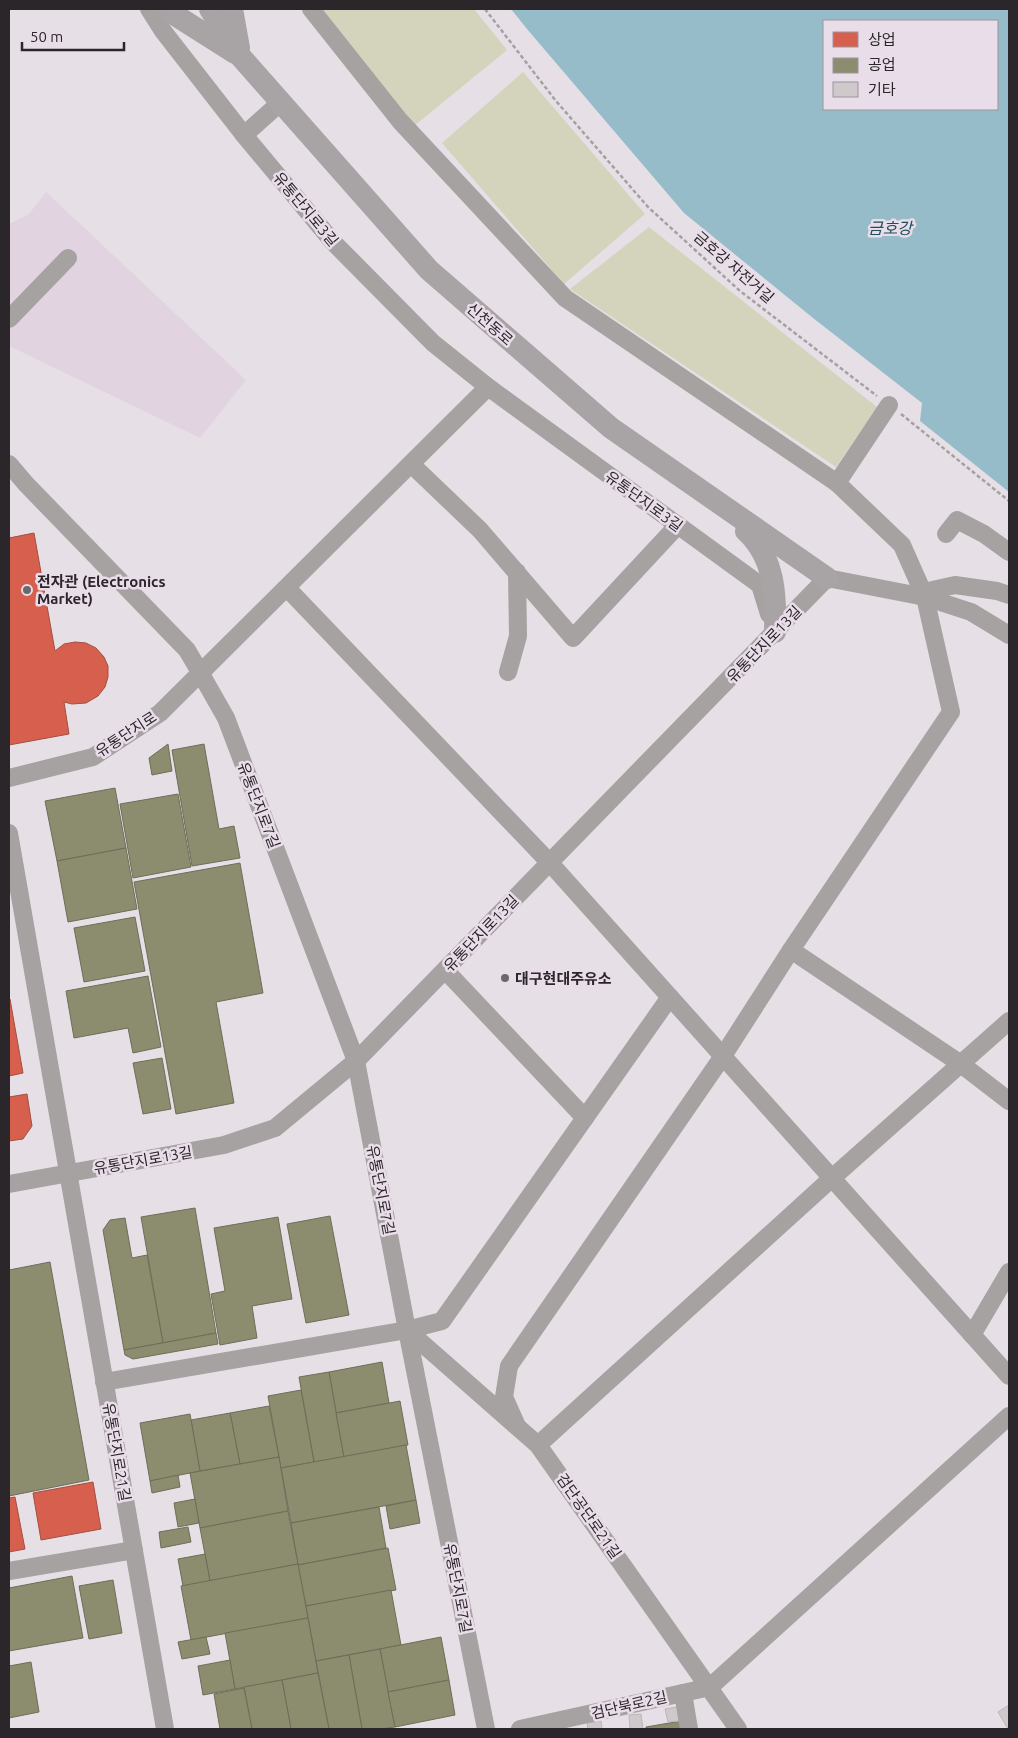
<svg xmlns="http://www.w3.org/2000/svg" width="1018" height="1738" font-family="Ubuntu,'Noto Sans KR',sans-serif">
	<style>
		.industrial { fill: #e1d3df }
		.green { fill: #d4d3bc }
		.water { fill: #96bcca; fill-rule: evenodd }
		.shops { fill: #d6604d; stroke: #a24f42 }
		.industry { fill: #8c8c6e; stroke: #6f6d5a }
		.building { fill: #cfc9cc; stroke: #bcb6b8 }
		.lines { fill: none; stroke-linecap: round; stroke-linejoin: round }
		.path { stroke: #a4a1a2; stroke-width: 2.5; stroke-dasharray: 4 2.5; stroke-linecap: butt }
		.minor { stroke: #a5a2a1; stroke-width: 18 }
		.major { stroke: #a8a4a5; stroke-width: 22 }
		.poi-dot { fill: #6c676c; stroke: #e9dde9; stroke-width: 2 }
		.labels { text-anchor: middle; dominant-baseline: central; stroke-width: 5; stroke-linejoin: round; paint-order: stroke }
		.street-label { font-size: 15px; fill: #2a262a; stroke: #e9dde9 }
		.poi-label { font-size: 15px; font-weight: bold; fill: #2a262a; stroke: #e9dde9; text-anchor: start }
		.water-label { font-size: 16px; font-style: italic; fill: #1e4f5d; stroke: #e9dde9 }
	</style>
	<rect width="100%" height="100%" fill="#e6e0e6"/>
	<polygon class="industrial" points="46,192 246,380 200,438 9,346 9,224 29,214"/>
	<g class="green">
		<polygon points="320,9 474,9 507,50 414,126"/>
		<polygon points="523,72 645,214 564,284 442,143"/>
		<polygon points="649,227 877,407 836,467 570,289"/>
	</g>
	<path class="water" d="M511,9H1009V492L920,421L922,403L813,318L684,213L527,29ZM824,21H997V109H824Z"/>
	<g class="shops">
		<polygon points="34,533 55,651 64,644 75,642 86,643 96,648 104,657 108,666 108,677 105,687 98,696 86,703 72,704 64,702 69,734 9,745 9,538"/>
		<polygon points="9,999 10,999 23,1073 9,1076"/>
		<polygon points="27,1094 32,1126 23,1139 9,1141 9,1097"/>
		<polygon points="93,1482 101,1529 41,1540 33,1493"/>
		<polygon points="15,1497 25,1549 9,1552 9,1498"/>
	</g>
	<g class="industry">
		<polygon points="168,744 172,771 152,775 149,758"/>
		<polygon points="204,744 219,829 234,826 240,858 192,866 172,750"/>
		<polygon points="115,788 126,848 57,861 45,801"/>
		<polygon points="178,794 191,867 133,878 120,804"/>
		<polygon points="126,848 137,909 68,922 57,861"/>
		<polygon points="240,863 263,993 216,1002 234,1103 176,1114 134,882"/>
		<polygon points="135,917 145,971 84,982 74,928"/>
		<polygon points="148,976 161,1047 133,1053 128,1028 74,1038 66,991"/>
		<polygon points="162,1058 171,1109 143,1114 133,1063"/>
		<polygon points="195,1208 216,1333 163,1343 141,1217"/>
		<polygon points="330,1216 349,1315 306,1323 287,1224"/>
		<polygon points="278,1217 292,1299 252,1306 257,1338 220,1345 211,1294 225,1291 214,1228"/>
		<polygon points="125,1218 132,1258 147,1255 163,1343 124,1350 103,1230 110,1220"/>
		<polygon points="50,1262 89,1480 9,1496 9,1270"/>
		<polygon points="216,1333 218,1344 133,1359 125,1355 124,1350"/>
		<polygon points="382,1362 389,1403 336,1413 329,1372"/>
		<polygon points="329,1372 344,1457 314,1462 299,1377"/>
		<polygon points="301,1390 314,1462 281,1468 268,1396"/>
		<polygon points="400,1401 408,1445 344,1457 336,1413"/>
		<polygon points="269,1406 279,1457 240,1464 230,1413"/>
		<polygon points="230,1413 240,1464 200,1471 191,1420"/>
		<polygon points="190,1414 200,1471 150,1481 140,1423"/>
		<polygon points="406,1445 416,1500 291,1523 281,1468"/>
		<polygon points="279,1457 288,1511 200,1528 190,1473"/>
		<polygon points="178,1475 180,1487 152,1493 150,1481"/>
		<polygon points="195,1499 199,1523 178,1527 174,1503"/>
		<polygon points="416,1500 420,1523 390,1529 386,1506"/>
		<polygon points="379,1507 386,1548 298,1565 291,1523"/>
		<polygon points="288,1511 298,1564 210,1581 200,1528"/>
		<polygon points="188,1527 191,1542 161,1548 159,1532"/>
		<polygon points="388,1548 396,1590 306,1606 298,1565"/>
		<polygon points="205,1554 210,1581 183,1586 178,1559"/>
		<polygon points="298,1564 308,1618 191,1640 181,1586"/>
		<polygon points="72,1576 83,1638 9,1651 9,1588"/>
		<polygon points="113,1580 122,1633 89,1639 79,1586"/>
		<polygon points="391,1590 401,1645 316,1661 306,1606"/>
		<polygon points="308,1618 318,1673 235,1689 225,1633"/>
		<polygon points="206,1637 210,1654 182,1659 178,1642"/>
		<polygon points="441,1637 449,1680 388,1692 380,1649"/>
		<polygon points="380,1649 395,1727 381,1729 362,1729 349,1655"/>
		<polygon points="349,1655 362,1729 329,1729 316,1661"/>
		<polygon points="230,1660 235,1689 203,1695 198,1666"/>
		<polygon points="31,1662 39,1712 9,1718 9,1666"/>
		<polygon points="318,1673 329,1729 291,1729 282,1680"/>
		<polygon points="282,1680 291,1729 252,1729 244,1687"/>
		<polygon points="449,1680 455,1715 395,1727 388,1692"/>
		<polygon points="244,1688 252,1729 220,1729 214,1694"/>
		<polygon points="681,1721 683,1729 646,1729 646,1727"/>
	</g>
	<g class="building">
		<polygon points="1009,1705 1009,1729 1008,1729 998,1712"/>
		<polygon points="677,1707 679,1721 668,1722 665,1709"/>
		<polygon points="641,1714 643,1729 630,1729 629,1715"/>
		<polygon points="601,1721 602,1729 588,1729 587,1723"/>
	</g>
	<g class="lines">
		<g class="path">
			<polyline points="485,9 556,101 648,207 740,291 877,396"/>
			<polyline points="901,414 1009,501"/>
		</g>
		<g class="minor">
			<polyline points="149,9 163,31 244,135 333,242 433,343 488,387 760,585 769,614"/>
			<polyline points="311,9 400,121 565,298 837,483"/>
			<polyline points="244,135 281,102"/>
			<polyline points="9,319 68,258"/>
			<polyline points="9,464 26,484 187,650 201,674 226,718 356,1061 407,1330 486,1729"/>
			<polyline points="411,464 480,530 573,638 678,525"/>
			<polyline points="946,534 957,520 984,534 1009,552"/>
			<polyline points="287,588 550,863 1009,1376"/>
			<polyline points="925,597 928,591 955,585 997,591 1009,595"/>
			<polyline points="508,672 518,636 517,572"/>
			<polyline points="9,778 93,757 160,713 488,387"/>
			<polyline points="9,833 165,1729"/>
			<polyline points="791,950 961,1064 1009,1101"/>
			<polyline points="445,970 585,1118"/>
			<polyline points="9,1184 224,1145 275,1128 356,1061 827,578 925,597 971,612 1009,635"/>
			<polyline points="407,1330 538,1445 738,1729"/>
			<polyline points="972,1335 1009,1272"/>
			<polyline points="104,1382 407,1330 442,1321 670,997"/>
			<polyline points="517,1426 504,1397 509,1366 723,1056 791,950 951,712 925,597 902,545 837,483 889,405"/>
			<polyline points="538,1445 832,1178 1009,1021"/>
			<polyline points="9,1571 134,1550"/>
			<polyline points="683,1693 689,1729"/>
			<polyline points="520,1729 710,1687 1009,1416"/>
		</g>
		<g class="major">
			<polyline points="170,9 175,15 235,53"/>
			<polyline points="210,9 240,56 429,270 611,428 827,578"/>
			<polyline points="232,9 239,48"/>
			<path d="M746,531C775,558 776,595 775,632"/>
		</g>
	</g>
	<g class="poi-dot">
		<circle cx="27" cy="590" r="5"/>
		<circle cx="505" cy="978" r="5"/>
	</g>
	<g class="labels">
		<g class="street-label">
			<text transform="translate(306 209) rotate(50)">유통단지로3길</text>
			<text transform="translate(734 267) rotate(41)">금호강 자전거길</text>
			<text transform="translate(490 324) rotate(41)">신천동로</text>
			<text transform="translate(644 501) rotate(36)">유통단지로3길</text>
			<text transform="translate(764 644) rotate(-46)">유통단지로13길</text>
			<text transform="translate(126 734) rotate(-33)">유통단지로</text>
			<text transform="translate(259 805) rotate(69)">유통단지로7길</text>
			<text transform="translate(481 933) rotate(-46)">유통단지로13길</text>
			<text transform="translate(143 1160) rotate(-10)">유통단지로13길</text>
			<text transform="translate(381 1190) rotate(79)">유통단지로7길</text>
			<text transform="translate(117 1452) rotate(80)">유통단지로21길</text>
			<text transform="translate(589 1516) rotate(55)">검단공단로21길</text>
			<text transform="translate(458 1588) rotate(79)">유통단지로7길</text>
			<text transform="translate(629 1705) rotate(-13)">검단북로2길</text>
		</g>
		<g class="poi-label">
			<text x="37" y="581">전자관 (Electronics<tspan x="37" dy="17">Market)</tspan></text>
			<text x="515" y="978">대구현대주유소</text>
		</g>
		<g class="water-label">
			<text x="890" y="228">금호강</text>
		</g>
	</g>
	<rect width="1018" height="1738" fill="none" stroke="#2a262a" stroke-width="20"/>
	<rect x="823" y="20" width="175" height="90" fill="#e9dde9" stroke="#9d949d"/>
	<rect x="833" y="32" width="25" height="15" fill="#d6604d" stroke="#9d949d"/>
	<text x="868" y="45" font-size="15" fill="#2a262a">상업</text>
	<rect x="833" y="58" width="25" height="15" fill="#8c8c6e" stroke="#9d949d"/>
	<text x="868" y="70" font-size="15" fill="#2a262a">공업</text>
	<rect x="833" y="82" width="25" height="15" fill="#cfc9cc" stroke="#9d949d"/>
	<text x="868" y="95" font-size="15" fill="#2a262a">기타</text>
	<path d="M22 42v8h102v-8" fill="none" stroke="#2a262a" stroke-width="2.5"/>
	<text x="30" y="42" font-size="15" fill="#2a262a" stroke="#e9dde9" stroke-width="4" paint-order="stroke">50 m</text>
</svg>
